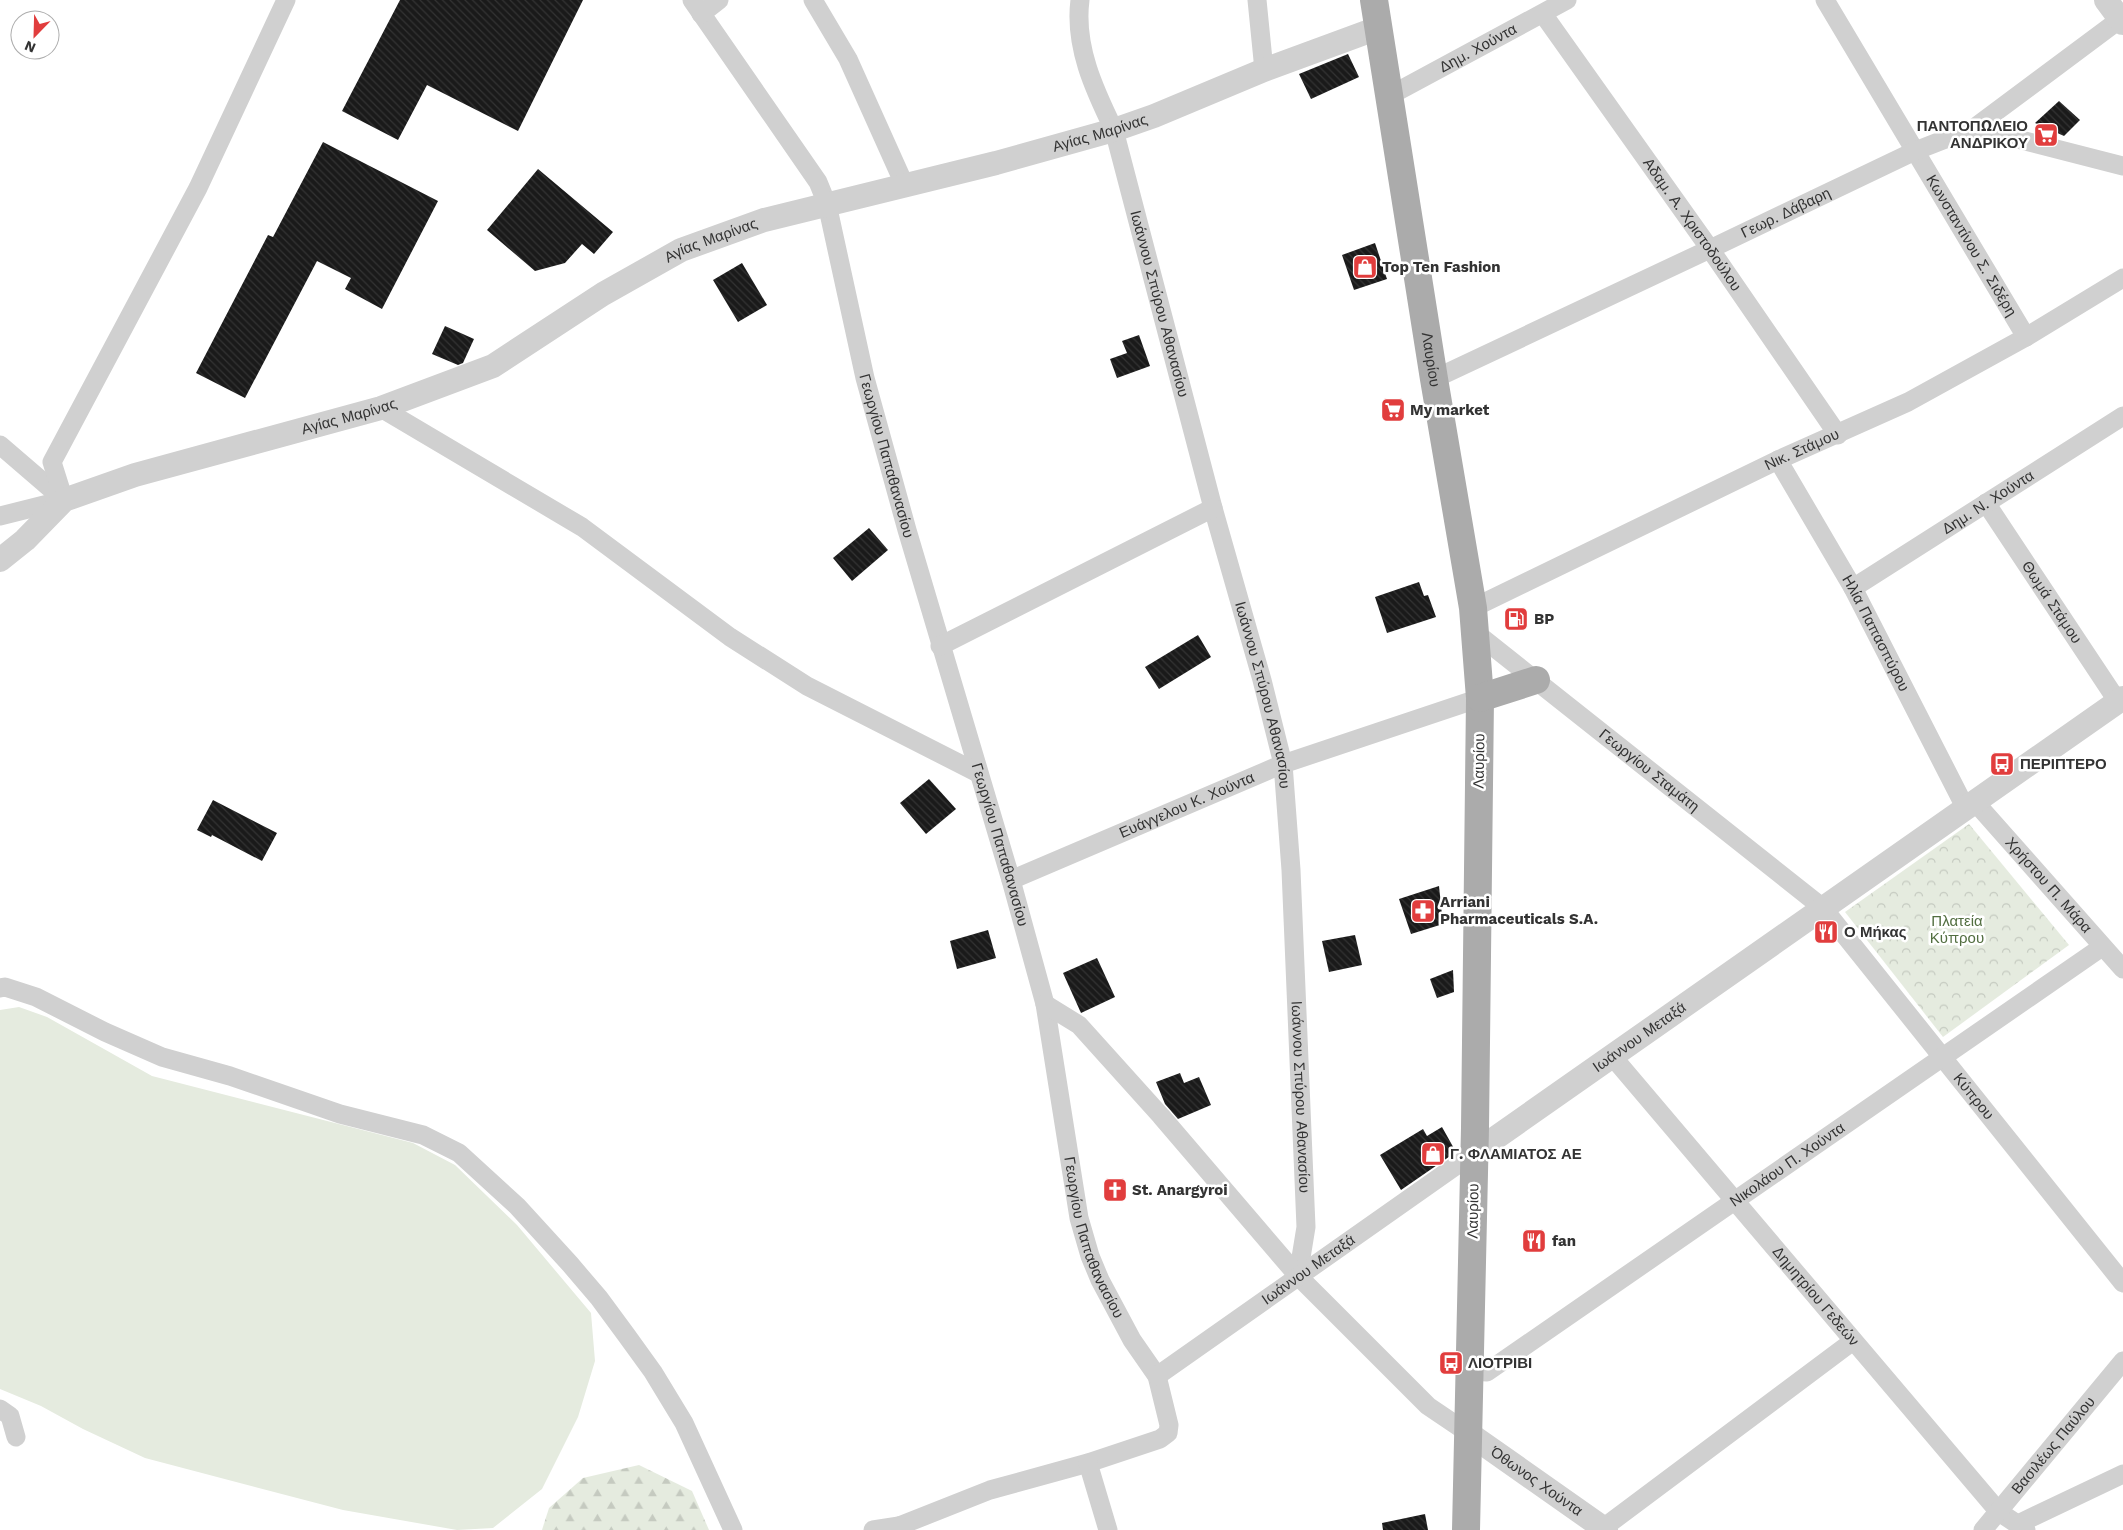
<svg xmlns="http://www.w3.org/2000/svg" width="2123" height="1530" font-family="'Work Sans',sans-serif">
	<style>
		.grass { fill: #e5ebdf }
		.forest { fill: url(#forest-firs) }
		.park { fill: url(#park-crowns) }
		.building { fill: url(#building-back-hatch) }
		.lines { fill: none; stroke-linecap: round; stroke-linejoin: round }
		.minor { stroke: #d0d0d0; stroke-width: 19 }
		.tertiary { stroke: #d0d0d0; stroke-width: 24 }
		.primary { stroke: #ababab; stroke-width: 28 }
		.labels { text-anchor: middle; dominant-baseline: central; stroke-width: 5; stroke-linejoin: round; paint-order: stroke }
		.street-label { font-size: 15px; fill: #333; stroke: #fff }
		.poi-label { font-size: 15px; font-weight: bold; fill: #333; stroke: #fff; text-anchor: start }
		.park-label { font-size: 15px; fill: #526e40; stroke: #fff }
	</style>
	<defs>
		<pattern id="forest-firs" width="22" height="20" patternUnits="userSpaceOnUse" patternTransform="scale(1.25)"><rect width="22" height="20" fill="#e5ebdf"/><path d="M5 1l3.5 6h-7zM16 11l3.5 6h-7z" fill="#c5cac0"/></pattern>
		<pattern id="park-crowns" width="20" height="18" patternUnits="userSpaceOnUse" patternTransform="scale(1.25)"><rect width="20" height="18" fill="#e5ebdf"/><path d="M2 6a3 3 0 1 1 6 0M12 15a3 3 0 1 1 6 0" fill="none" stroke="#c5cac0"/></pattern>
		<pattern id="building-back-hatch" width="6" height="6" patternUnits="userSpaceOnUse" patternTransform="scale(1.25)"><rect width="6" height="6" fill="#1a1a1a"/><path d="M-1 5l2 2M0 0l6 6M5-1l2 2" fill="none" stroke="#333"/></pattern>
	</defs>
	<rect width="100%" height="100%" fill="#fff"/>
	<polygon class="grass" points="19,1007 47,1017 152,1076 413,1143 455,1165 517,1225 591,1313 595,1361 578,1417 542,1489 493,1528 457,1530 343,1510 145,1458 83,1429 41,1406 0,1389 0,1010"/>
	<polygon class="forest" points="639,1465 692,1491 709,1530 542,1530 549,1508 583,1478"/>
	<polygon class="park" points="1969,824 2069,945 1943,1037 1845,912"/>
	<g class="building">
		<polygon points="400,0 583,0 518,131 427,85 398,140 342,111"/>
		<polygon points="1348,54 1359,77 1311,99 1299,74"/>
		<polygon points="2059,101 2080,120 2064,136 2035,123"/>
		<polygon points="323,142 438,201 382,309 345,289 351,278 317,261 245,398 196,373 268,235 273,237"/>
		<polygon points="538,169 613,232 594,254 582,244 565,263 535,271 487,230"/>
		<polygon points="1375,243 1387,279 1354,290 1342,255"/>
		<polygon points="742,263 767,305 738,322 713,280"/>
		<polygon points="445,326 474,339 463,363 458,365 432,354"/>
		<polygon points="1139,335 1150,366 1117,378 1110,359 1127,353 1122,341"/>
		<polygon points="869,528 888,550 852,581 833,558"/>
		<polygon points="1419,582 1424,596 1428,595 1436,617 1387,633 1375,597"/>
		<rect x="1507" y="609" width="16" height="21"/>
		<polygon points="1198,635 1211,657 1159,689 1145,667"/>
		<polygon points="929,779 956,809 926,834 900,803"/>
		<polygon points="213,800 277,833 262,861 212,835 211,837 197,830"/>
		<polygon points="1439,886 1443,924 1411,934 1399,899"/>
		<polygon points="988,930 996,958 957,969 950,941"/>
		<polygon points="1355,935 1362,965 1329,972 1322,941"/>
		<polygon points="1097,958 1115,997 1081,1013 1063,973"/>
		<polygon points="1453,970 1454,992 1437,998 1430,979"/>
		<polygon points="1180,1073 1184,1083 1199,1077 1211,1105 1178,1119 1165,1104 1156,1082"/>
		<polygon points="1442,1127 1456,1152 1401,1190 1380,1155 1423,1129 1427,1136"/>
		<polygon points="1425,1514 1428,1530 1383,1530 1382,1523"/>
	</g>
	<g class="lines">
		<g class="minor">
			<path id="s1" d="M692,0L818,182L827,204L865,378L907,530L1011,880L1045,1004L1079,1218L1090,1256L1100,1280L1132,1340L1157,1376L1169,1425L1168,1433L1160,1439L1088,1463L990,1490L899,1526L895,1530"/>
			<polyline points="813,0 848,59 905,186"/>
			<path id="s2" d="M1080,0C1074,46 1094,89 1114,130L1213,508L1262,680L1283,764L1291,870L1306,1227L1298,1276"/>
			<polyline points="1257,0 1264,70"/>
			<path id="s3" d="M1825,0L2026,337"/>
			<polyline points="701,14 719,0"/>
			<path id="s4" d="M1543,14L1710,249L1838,435"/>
			<path id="s5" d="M1389,96L1567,0"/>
			<polyline points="1974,128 2123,166"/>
			<path id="s6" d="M1434,379L1710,249L1915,151L1974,128L2123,17"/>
			<polyline points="381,408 582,527 730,637 807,686 978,773"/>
			<polyline points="0,445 64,500"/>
			<path id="s7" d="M1778,460L1853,588L1966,809"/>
			<polyline points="64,500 52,462 198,188 286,0"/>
			<path id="s8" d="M1986,503L2118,702"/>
			<polyline points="0,516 64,500"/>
			<path id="s9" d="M1853,588L2123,416"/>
			<path id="s10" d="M1473,608L1778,460L1908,402L2026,337L2123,278"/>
			<path id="s11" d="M1476,633L1823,908L2123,1283"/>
			<polyline points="940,646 1213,508"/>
			<path id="s12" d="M1975,802L2123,969"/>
			<path id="s13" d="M1011,880L1283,764L1480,698"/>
			<polyline points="0,988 5,987 36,997 105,1032 162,1057 230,1076 340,1114 423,1135 459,1153 517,1206 570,1264 599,1298 627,1336 653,1372 684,1423 733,1530"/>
			<polyline points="1045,1004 1079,1025 1161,1116 1298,1276 1428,1406 1468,1433"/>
			<path id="s14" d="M1612,1056L1999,1512L2026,1530"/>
			<path id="s15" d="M1470,1371L1487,1372L2102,947"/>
			<path id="s16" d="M1157,1376L1474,1153"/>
			<polyline points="0,1409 10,1416 16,1437"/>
			<polyline points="1088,1463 1108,1530"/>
			<polyline points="2018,1524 2123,1474"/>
			<polyline points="1603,1528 1853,1341"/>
			<polyline points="873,1530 899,1526"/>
			<path id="s17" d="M1983,1530L2123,1361"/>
		</g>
		<g class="tertiary">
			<polyline points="2106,0 2123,23"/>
			<path id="s18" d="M0,560L25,540L64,500L135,475L381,408L493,366L603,294L681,250L764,220L996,163L1114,130L1154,116L1264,70L1378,28"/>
			<path id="s19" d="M1474,1153L2123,698"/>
			<path id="s20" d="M1468,1433L1606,1530"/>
		</g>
		<g class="primary">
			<path id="s21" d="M1374,0L1434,379L1473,608L1480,698L1475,1128L1466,1530"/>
			<polyline points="1480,698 1536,680"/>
		</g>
	</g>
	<defs>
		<symbol id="supermarket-square" viewBox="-11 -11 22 22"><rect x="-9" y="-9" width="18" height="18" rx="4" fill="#e13d3d" stroke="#fff"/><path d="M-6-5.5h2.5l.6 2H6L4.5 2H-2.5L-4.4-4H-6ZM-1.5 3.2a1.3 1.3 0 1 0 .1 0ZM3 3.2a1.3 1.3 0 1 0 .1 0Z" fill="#fff"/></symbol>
		<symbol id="shop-square" viewBox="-11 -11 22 22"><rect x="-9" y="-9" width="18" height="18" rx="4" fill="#e13d3d" stroke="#fff"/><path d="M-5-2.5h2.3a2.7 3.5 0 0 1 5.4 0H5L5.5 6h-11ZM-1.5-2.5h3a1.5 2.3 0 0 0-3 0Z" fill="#fff"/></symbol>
		<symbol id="fuel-square" viewBox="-11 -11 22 22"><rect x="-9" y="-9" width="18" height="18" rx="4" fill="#e13d3d" stroke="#fff"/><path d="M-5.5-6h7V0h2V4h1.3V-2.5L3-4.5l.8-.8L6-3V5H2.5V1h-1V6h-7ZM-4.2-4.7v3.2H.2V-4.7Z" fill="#fff"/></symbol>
		<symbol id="bus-square" viewBox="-11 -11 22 22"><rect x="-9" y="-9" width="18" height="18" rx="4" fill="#e13d3d" stroke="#fff"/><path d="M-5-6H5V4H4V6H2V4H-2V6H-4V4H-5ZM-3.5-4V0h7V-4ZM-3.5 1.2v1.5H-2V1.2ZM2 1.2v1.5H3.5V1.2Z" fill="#fff"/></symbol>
		<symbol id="pharmacy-square" viewBox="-11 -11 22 22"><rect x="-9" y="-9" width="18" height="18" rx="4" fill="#e13d3d" stroke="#fff"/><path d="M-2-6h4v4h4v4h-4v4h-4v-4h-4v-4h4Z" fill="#fff"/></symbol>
		<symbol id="restaurant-square" viewBox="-11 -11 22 22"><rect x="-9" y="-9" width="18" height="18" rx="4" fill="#e13d3d" stroke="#fff"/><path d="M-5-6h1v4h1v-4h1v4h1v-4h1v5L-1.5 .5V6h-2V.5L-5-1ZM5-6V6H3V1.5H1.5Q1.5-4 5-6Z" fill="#fff"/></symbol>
		<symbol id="church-square" viewBox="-11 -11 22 22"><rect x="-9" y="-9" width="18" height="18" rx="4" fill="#e13d3d" stroke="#fff"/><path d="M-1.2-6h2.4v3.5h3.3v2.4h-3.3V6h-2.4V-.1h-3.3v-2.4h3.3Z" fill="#fff"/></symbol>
	</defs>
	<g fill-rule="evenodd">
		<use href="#supermarket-square" x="2032" y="121" width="28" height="28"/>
		<use href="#shop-square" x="1351" y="253" width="28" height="28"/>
		<use href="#supermarket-square" x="1379" y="396" width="28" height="28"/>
		<use href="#fuel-square" x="1502" y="605" width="28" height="28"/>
		<use href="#bus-square" x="1988" y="750" width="28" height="28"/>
		<use href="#pharmacy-square" x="1409" y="897" width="28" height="28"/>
		<use href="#restaurant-square" x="1812" y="918" width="28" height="28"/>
		<use href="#shop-square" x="1419" y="1140" width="28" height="28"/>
		<use href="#church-square" x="1101" y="1176" width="28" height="28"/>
		<use href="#restaurant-square" x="1520" y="1227" width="28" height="28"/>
		<use href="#bus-square" x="1437" y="1349" width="28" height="28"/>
	</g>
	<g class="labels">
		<g class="street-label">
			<text stroke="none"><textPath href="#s5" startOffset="101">Δημ. Χούντα</textPath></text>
			<text stroke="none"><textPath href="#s18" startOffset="1194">Αγίας Μαρίνας</textPath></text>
			<text stroke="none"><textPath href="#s6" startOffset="389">Γεωρ. Δάβαρη</textPath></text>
			<text stroke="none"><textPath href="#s4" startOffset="258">Αδαμ. Α. Χριστοδούλου</textPath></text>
			<text stroke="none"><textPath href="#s18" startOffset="790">Αγίας Μαρίνας</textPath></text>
			<text stroke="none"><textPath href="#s3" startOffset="286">Κωνσταντίνου Σ. Σιδέρη</textPath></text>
			<text stroke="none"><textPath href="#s2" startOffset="316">Ιωάννου Σπύρου Αθανασίου</textPath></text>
			<text stroke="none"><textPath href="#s21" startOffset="364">Λαυρίου</textPath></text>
			<text stroke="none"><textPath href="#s18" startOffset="385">Αγίας Μαρίνας</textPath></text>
			<text stroke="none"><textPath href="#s10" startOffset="365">Νικ. Στάμου</textPath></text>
			<text stroke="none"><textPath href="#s1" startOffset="504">Γεωργίου Παπαθανασίου</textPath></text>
			<text stroke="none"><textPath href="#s9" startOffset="160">Δημ. Ν. Χούντα</textPath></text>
			<text stroke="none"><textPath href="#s8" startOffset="119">Θωμά Στάμου</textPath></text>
			<text stroke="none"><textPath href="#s7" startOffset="199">Ηλία Παπασπύρου</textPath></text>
			<text stroke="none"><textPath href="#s2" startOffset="721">Ιωάννου Σπύρου Αθανασίου</textPath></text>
			<text transform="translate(1479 761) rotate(-89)">Λαυρίου</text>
			<text stroke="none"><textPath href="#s11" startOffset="221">Γεωργίου Σταμάτη</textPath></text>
			<text stroke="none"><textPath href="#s13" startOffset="191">Ευάγγελου Κ. Χούντα</textPath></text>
			<text stroke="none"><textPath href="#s1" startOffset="909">Γεωργίου Παπαθανασίου</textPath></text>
			<text stroke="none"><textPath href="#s12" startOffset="111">Χρήστου Π. Μάρα</textPath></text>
			<text stroke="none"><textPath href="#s19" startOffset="202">Ιωάννου Μεταξά</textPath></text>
			<text stroke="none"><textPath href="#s11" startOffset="684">Κύπρου</textPath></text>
			<text stroke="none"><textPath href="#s2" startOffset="1126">Ιωάννου Σπύρου Αθανασίου</textPath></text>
			<text stroke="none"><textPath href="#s15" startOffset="382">Νικολάου Π. Χούντα</textPath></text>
			<text transform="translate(1473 1211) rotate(-89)">Λαυρίου</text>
			<text stroke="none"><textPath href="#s1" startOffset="1314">Γεωργίου Παπαθανασίου</textPath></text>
			<text stroke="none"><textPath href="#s16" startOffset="185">Ιωάννου Μεταξά</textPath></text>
			<text stroke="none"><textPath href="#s14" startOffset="315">Δημητρίου Γεδεών</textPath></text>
			<text stroke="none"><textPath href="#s17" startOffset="110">Βασιλέως Παύλου</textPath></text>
			<text stroke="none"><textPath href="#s20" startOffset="84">Όθωνος Χούντα</textPath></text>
		</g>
		<g class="poi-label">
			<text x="2028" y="126" text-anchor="end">ΠΑΝΤΟΠΩΛΕΙΟ<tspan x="2028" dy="17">ΑΝΔΡΙΚΟΥ</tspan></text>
			<text x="1382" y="267">Top Ten Fashion</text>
			<text x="1410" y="410">My market</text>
			<text x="1534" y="619">BP</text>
			<text x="2020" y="764">ΠΕΡΙΠΤΕΡΟ</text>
			<text x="1440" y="902">Arriani<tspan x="1440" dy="17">Pharmaceuticals S.A.</tspan></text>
			<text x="1844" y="932">Ο Μήκας</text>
			<text x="1450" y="1154">Γ. ΦΛΑΜΙΑΤΟΣ ΑΕ</text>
			<text x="1132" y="1190">St. Anargyroi</text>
			<text x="1552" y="1241">fan</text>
			<text x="1468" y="1363">ΛΙΟΤΡΙΒΙ</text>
		</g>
		<g class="park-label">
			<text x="1957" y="921">Πλατεία<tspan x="1957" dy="17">Κύπρου</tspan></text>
		</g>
	</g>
	<g transform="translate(35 35) rotate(203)"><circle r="24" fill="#ffffff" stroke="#adadad"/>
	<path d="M0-4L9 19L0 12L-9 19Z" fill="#e13d3d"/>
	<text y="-8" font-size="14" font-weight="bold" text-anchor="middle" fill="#333333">N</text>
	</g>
</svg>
